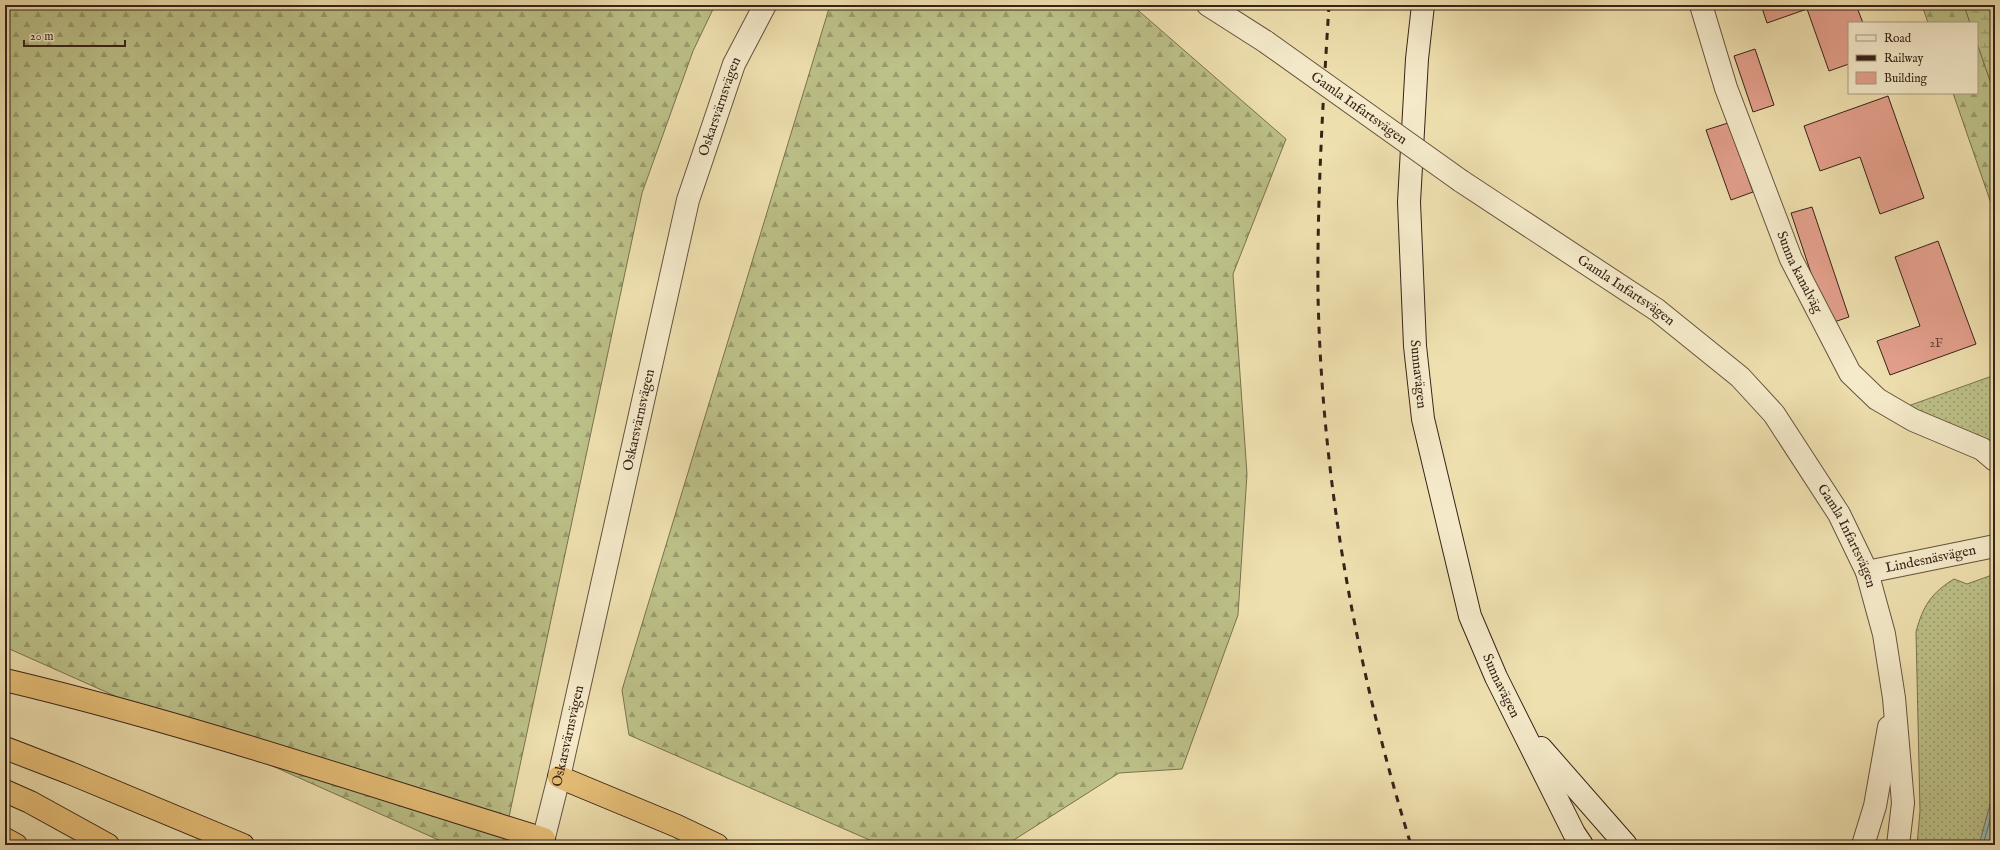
<svg xmlns="http://www.w3.org/2000/svg" width="2000" height="850" font-family="'IM FELL English',serif">
	<style>
		.grass { fill: url(#grass-dots); stroke: #7a7250 }
		.forest { fill: url(#forest-firs); stroke: #7a7250 }
		.wetland { fill: url(#wetland-marsh); stroke: #7a7250 }
		.water { fill: url(#water-ripples); stroke: #737f73 }
		.lines { fill: none; stroke-linecap: round; stroke-linejoin: round }
		.shore { stroke: #697064; stroke-width: 1 }
		.building { fill: #e3a08c; stroke: #382318 }
		.minor-casing { stroke: #66523e; stroke-width: 24 }
		.tertiary-casing { stroke: #66523e; stroke-width: 24 }
		.secondary-casing { stroke: #382318; stroke-width: 24 }
		.trunk-casing { stroke: #382318; stroke-width: 24 }
		.motorway-casing { stroke: #382318; stroke-width: 24 }
		.minor { stroke: #f5ebcb; stroke-width: 22 }
		.tertiary { stroke: #f5ebcb; stroke-width: 22 }
		.secondary { stroke: #f5ebcb; stroke-width: 22 }
		.trunk { stroke: #e8c078; stroke-width: 22 }
		.motorway { stroke: #e8c078; stroke-width: 22 }
		.rail { stroke: #382318; stroke-width: 3; stroke-dasharray: 7 7; stroke-linecap: butt }
		.tertiary-bridge-casing { stroke: #66523e; stroke-width: 24; stroke-linecap: butt }
		.tertiary-bridge { stroke: #f5ebcb; stroke-width: 22 }
		.labels { text-anchor: middle; dominant-baseline: central; stroke-width: 3; stroke-linejoin: round; paint-order: stroke }
		.number-label { font-size: 12px; fill: #634235 }
		.street-label { font-size: 14px; fill: #382318; stroke: #f5ebcb }
	</style>
	<defs>
		<pattern id="grass-dots" width="8" height="8" patternUnits="userSpaceOnUse"><rect width="8" height="8" fill="#bcc188"/><path d="M2 2h.1M6 6h.1" fill="none" stroke="#9a9c6e" stroke-width="1.8" stroke-linecap="round"/></pattern>
		<pattern id="forest-firs" width="22" height="20" patternUnits="userSpaceOnUse"><rect width="22" height="20" fill="#bcc188"/><path d="M5 1l3.5 6h-7zM16 11l3.5 6h-7z" fill="#9a9c6e"/></pattern>
		<pattern id="wetland-marsh" width="20" height="14" patternUnits="userSpaceOnUse"><rect width="20" height="14" fill="#bcc188"/><path d="M1 5h8M5 5V1M11 12h8M15 12V8" fill="none" stroke="#9a9c6e"/></pattern>
		<pattern id="water-ripples" width="26" height="14" patternUnits="userSpaceOnUse"><rect width="26" height="14" fill="#9abcb0"/><path d="M2 4q2-2 4 0t4 0M15 11q2-2 4 0t4 0" fill="none" stroke="#85a197"/></pattern>
	</defs>
	<rect width="100%" height="100%" fill="#efe0af"/>
	<filter id="stains"><feTurbulence type="fractalNoise" baseFrequency=".005" numOctaves="4"/><feColorMatrix values="0 0 0 0 .2 0 0 0 0 .09 0 0 0 0 .02 0 0 0 .5 -.17"/></filter>
	<radialGradient id="worn" r=".72"><stop offset=".6" stop-color="#630" stop-opacity="0"/><stop offset="1" stop-color="#630" stop-opacity=".3"/></radialGradient>
	<g class="grass">
		<polygon points="1995,375 1995,449 1908,406"/>
		<path d="M1995,574V787L1979,845H1917L1920,811L1916,632C1923,606 1931,593 1954,579L1967,584Z"/>
	</g>
	<g class="forest">
		<polygon points="5,5 715,5 693,51 642,193 503,845 450,845 5,647"/>
		<polygon points="830,5 1132,5 1286,139 1233,274 1247,474 1238,615 1182,769 1119,773 1006,845 881,845 629,735 622,690"/>
		<polygon points="1922,5 1964,5 1970,23 1928,23"/>
		<polygon points="1977,43 1995,95 1995,215 1953,93 1977,93"/>
	</g>
	<polygon class="wetland" points="1964,5 1995,5 1995,95 1977,43 1977,23 1970,23"/>
	<polygon class="water" points="1995,787 1995,845 1979,845"/>
	<g class="lines">
		<polyline class="shore" points="1983,845 1995,802"/>
	</g>
	<g class="building">
		<polygon points="1761,5 1856,5 1863,23 1849,23 1849,64 1829,71 1807,9 1767,23"/>
		<polygon points="1755,49 1774,105 1753,112 1734,56"/>
		<polygon points="1888,96 1924,198 1880,214 1860,157 1820,171 1804,126"/>
		<polygon points="1728,123 1753,192 1731,200 1706,130"/>
		<polygon points="1812,207 1849,317 1828,324 1791,213"/>
		<polygon points="1938,241 1976,344 1890,375 1877,341 1920,326 1895,257"/>
	</g>
	<g class="lines">
		<defs>
			<g id="minor">
				<path id="s1" d="M1701,5L1726,88L1791,259L1850,373L1877,399L1913,420L1982,449L1995,460"/>
				<path id="s2" d="M1867,572L1995,546"/>
			</g>
			<g id="tertiary">
				<polyline points="1208,5 1266,42"/>
				<path id="s3" d="M1461,181L1657,310L1740,377L1774,414L1839,514L1867,572L1884,634L1894,698L1903,803L1898,845"/>
				<path id="s4" d="M542,845L559,777L688,200L734,64L765,5"/>
				<polyline points="1863,845 1875,806 1889,727"/>
			</g>
			<g id="secondary">
				<path id="s5" d="M1423,5L1417,59L1409,202L1415,346L1423,419L1470,616L1496,677L1574,833L1582,845"/>
				<polyline points="1541,748 1626,845"/>
			</g>
			<g id="trunk">
				<polyline points="5,748 70,773 243,845"/>
				<polyline points="559,777 677,826 717,845"/>
				<polyline points="5,791 30,802 108,845"/>
				<polyline points="5,839 16,845"/>
			</g>
			<path id="motorway" d="M5,680C187,723 365,784 544,839"/>
		</defs>
		<use href="#minor" class="minor-casing"/>
		<use href="#tertiary" class="tertiary-casing"/>
		<use href="#secondary" class="secondary-casing"/>
		<use href="#trunk" class="trunk-casing"/>
		<use href="#motorway" class="motorway-casing"/>
		<use href="#minor" class="minor"/>
		<use href="#tertiary" class="tertiary"/>
		<use href="#secondary" class="secondary"/>
		<use href="#trunk" class="trunk"/>
		<use href="#motorway" class="motorway"/>
		<path class="rail" d="M1329,5C1323,101 1317,199 1318,295C1322,482 1356,667 1411,845"/>
		<defs>
			<g id="tertiary-bridge">
				<path id="s6" d="M1266,42L1461,181"/>
			</g>
		</defs>
		<use href="#tertiary-bridge" class="tertiary-bridge-casing"/>
		<use href="#tertiary-bridge" class="tertiary-bridge"/>
	</g>
	<g class="labels">
		<g class="number-label">
			<text x="1936" y="343">2F</text>
		</g>
		<g class="street-label">
			<text stroke="none"><textPath href="#s4" startOffset="760">Oskarsvärnsvägen</textPath></text>
			<text stroke="none"><textPath href="#s6" startOffset="114">Gamla Infartsvägen</textPath></text>
			<text stroke="none"><textPath href="#s1" startOffset="285">Sunna kanalväg</textPath></text>
			<text stroke="none"><textPath href="#s3" startOffset="198">Gamla Infartsvägen</textPath></text>
			<text stroke="none"><textPath href="#s5" startOffset="370">Sunnavägen</textPath></text>
			<text stroke="none"><textPath href="#s4" startOffset="436">Oskarsvärnsvägen</textPath></text>
			<text stroke="none"><textPath href="#s3" startOffset="534">Gamla Infartsvägen</textPath></text>
			<text stroke="none"><textPath href="#s2" startOffset="65">Lindesnäsvägen</textPath></text>
			<text stroke="none"><textPath href="#s5" startOffset="694">Sunnavägen</textPath></text>
			<text stroke="none"><textPath href="#s4" startOffset="112">Oskarsvärnsvägen</textPath></text>
		</g>
	</g>
	<rect width="2000" height="850" fill="none" stroke="#efe0af" stroke-width="20"/>
	<rect x="6" y="6" width="1988" height="838" fill="none" stroke="#382318" stroke-width="2"/>
	<rect x="10" y="10" width="1980" height="830" fill="none" stroke="#382318"/>
	<rect x="1848" y="22" width="130" height="72" fill="#f5ebcb" stroke="#a99b83"/>
	<rect x="1856" y="35" width="20" height="6" fill="#f5ebcb" stroke="#a99b83"/>
	<text x="1884" y="42" font-size="12" fill="#382318">Road</text>
	<rect x="1856" y="55" width="20" height="6" fill="#382318" stroke="#a99b83"/>
	<text x="1884" y="62" font-size="12" fill="#382318">Railway</text>
	<rect x="1856" y="72" width="20" height="12" fill="#e3a08c" stroke="#a99b83"/>
	<text x="1884" y="82" font-size="12" fill="#382318">Building</text>
	<path d="M24 40v6h101v-6" fill="none" stroke="#382318" stroke-width="2"/>
	<text x="30" y="40" font-size="12" fill="#382318" stroke="#f5ebcb" stroke-width="3" paint-order="stroke">20 m</text>
	<rect width="100%" height="100%" filter="url(#stains)"/>
	<rect width="100%" height="100%" fill="url(#worn)"/>
</svg>
